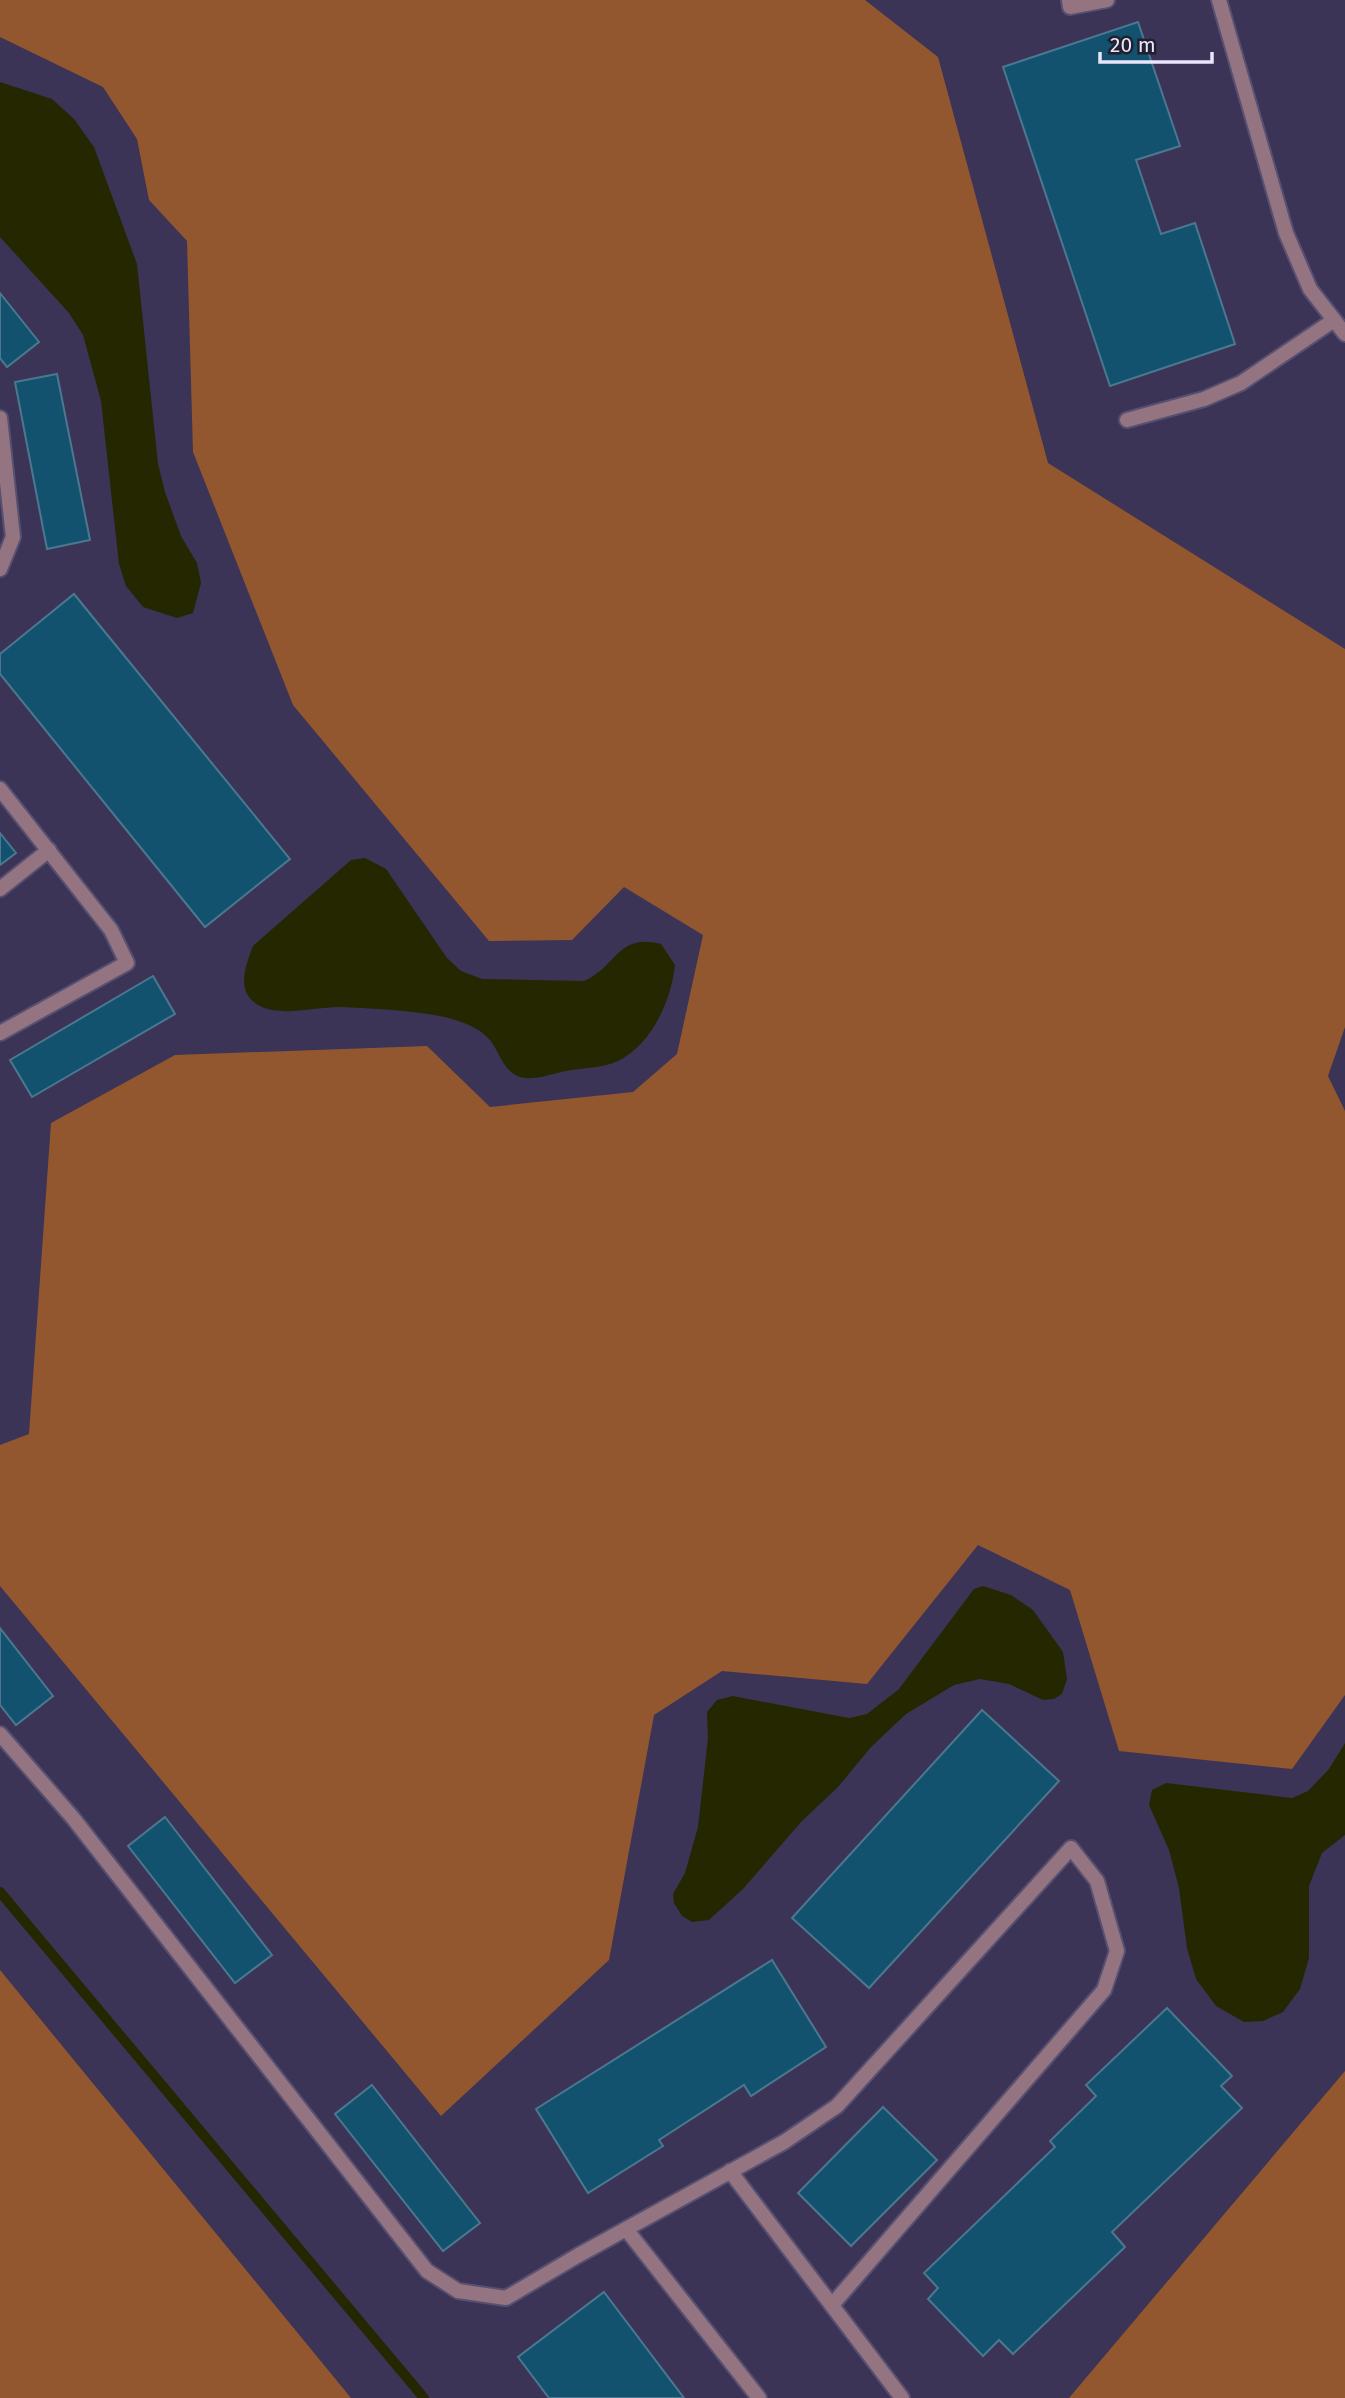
<svg xmlns="http://www.w3.org/2000/svg" width="1345" height="2398" font-family="'Fira Sans',sans-serif">
	<style>
		.forest { fill: #93572f }
		.water { fill: #242700 }
		.lines { fill: none; stroke-linecap: round; stroke-linejoin: round }
		.stream { stroke: #242700; stroke-width: 10 }
		.building { fill: #12526e; stroke: #4c788f; stroke-width: 2 }
		.service-casing { stroke: #575071; stroke-width: 18 }
		.service { stroke: #947481; stroke-width: 14 }
	</style>
	<rect width="100%" height="100%" fill="#3b3457"/>
	<g class="forest">
		<polygon points="0,0 865,0 938,57 1048,463 1345,649 1345,1027 1328,1076 1345,1111 1345,1695 1292,1769 1119,1751 1070,1590 978,1545 867,1684 722,1671 654,1715 609,1960 441,2116 0,1586 0,1445 29,1434 51,1123 175,1055 427,1046 490,1107 633,1092 677,1054 703,935 624,887 572,940 489,941 293,705 193,452 187,241 149,200 137,139 103,87 0,37"/>
		<polygon points="0,1970 351,2398 0,2398"/>
		<polygon points="1345,2071 1345,2398 1069,2398"/>
	</g>
	<g class="water">
		<polygon points="0,82 52,99 74,119 94,147 137,264 158,464 165,492 181,536 197,563 201,583 193,613 177,618 143,607 126,586 119,564 101,401 83,335 69,313 0,237"/>
		<path d="M365,858L386,869L447,958L461,971L482,979L584,981C618,966 617,933 661,944L675,965C671,1001 652,1044 618,1061C604,1068 582,1068 566,1071C554,1073 537,1080 525,1078C501,1074 501,1050 487,1037C474,1024 451,1018 434,1015C403,1010 369,1008 339,1007C317,1007 279,1017 260,1006C235,993 245,967 253,946L351,860Z"/>
		<polygon points="983,1586 1011,1595 1033,1610 1063,1652 1067,1679 1062,1694 1054,1699 1043,1700 1009,1684 980,1679 954,1685 906,1714 871,1747 838,1787 801,1822 743,1889 709,1920 692,1922 682,1916 674,1903 673,1894 685,1873 698,1827 708,1738 707,1712 717,1700 733,1696 849,1718 867,1714 899,1689 974,1589"/>
		<polygon points="1345,1743 1345,1835 1322,1853 1309,1886 1309,1958 1300,1989 1283,2012 1263,2021 1244,2022 1216,2006 1196,1979 1187,1948 1179,1888 1169,1850 1149,1805 1152,1790 1166,1783 1292,1798 1308,1791 1329,1769"/>
	</g>
	<g class="lines">
		<polyline class="stream" points="0,1892 424,2398"/>
	</g>
	<g class="building">
		<polygon points="1138,22 1180,146 1136,160 1161,234 1195,223 1235,344 1110,386 1003,67"/>
		<polygon points="0,293 39,342 7,367 0,358"/>
		<polygon points="57,374 90,540 47,549 15,382"/>
		<polygon points="74,594 290,859 205,927 0,674 0,654"/>
		<polygon points="0,833 16,853 0,865"/>
		<polygon points="153,976 175,1014 32,1097 10,1060"/>
		<polygon points="0,1628 53,1696 16,1725 0,1705"/>
		<polygon points="982,1710 1059,1781 869,1988 792,1918"/>
		<polygon points="165,1817 272,1955 235,1983 128,1846"/>
		<polygon points="772,1960 826,2047 751,2096 744,2085 659,2140 663,2146 588,2193 536,2109"/>
		<polygon points="1167,2008 1232,2076 1221,2086 1242,2108 1112,2232 1125,2247 1013,2354 999,2340 983,2356 928,2299 938,2288 924,2273 1055,2147 1050,2141 1096,2096 1086,2085"/>
		<polygon points="372,2085 480,2223 443,2251 335,2114"/>
		<polygon points="883,2107 937,2160 851,2246 798,2193"/>
		<polygon points="604,2292 684,2398 549,2398 518,2357"/>
	</g>
	<g class="lines">
		<defs>
			<g id="service">
				<polyline points="1069,0 1070,7 1107,0"/>
				<polyline points="1219,0 1286,233 1310,289 1345,334"/>
				<polyline points="0,418 13,537 0,569"/>
				<polyline points="1127,420 1204,399 1241,383 1334,320"/>
				<polyline points="0,789 111,930 127,963 0,1033"/>
				<polyline points="0,889 49,850"/>
				<polyline points="0,1734 73,1818 427,2271 458,2291 506,2298 577,2256 784,2142 837,2106 1071,1848 1097,1881 1117,1951 1104,1990 832,2305"/>
				<polyline points="730,2171 902,2398"/>
				<polyline points="626,2229 759,2398"/>
			</g>
		</defs>
		<use href="#service" class="service-casing"/>
		<use href="#service" class="service"/>
	</g>
	<path d="M1100 52v10h112v-10" fill="none" stroke="#e9e5fc" stroke-width="3.5"/>
	<text x="1110" y="52" font-size="21" fill="#e9e5fc" stroke="#221f2f" stroke-width="5" paint-order="stroke">20 m</text>
</svg>
